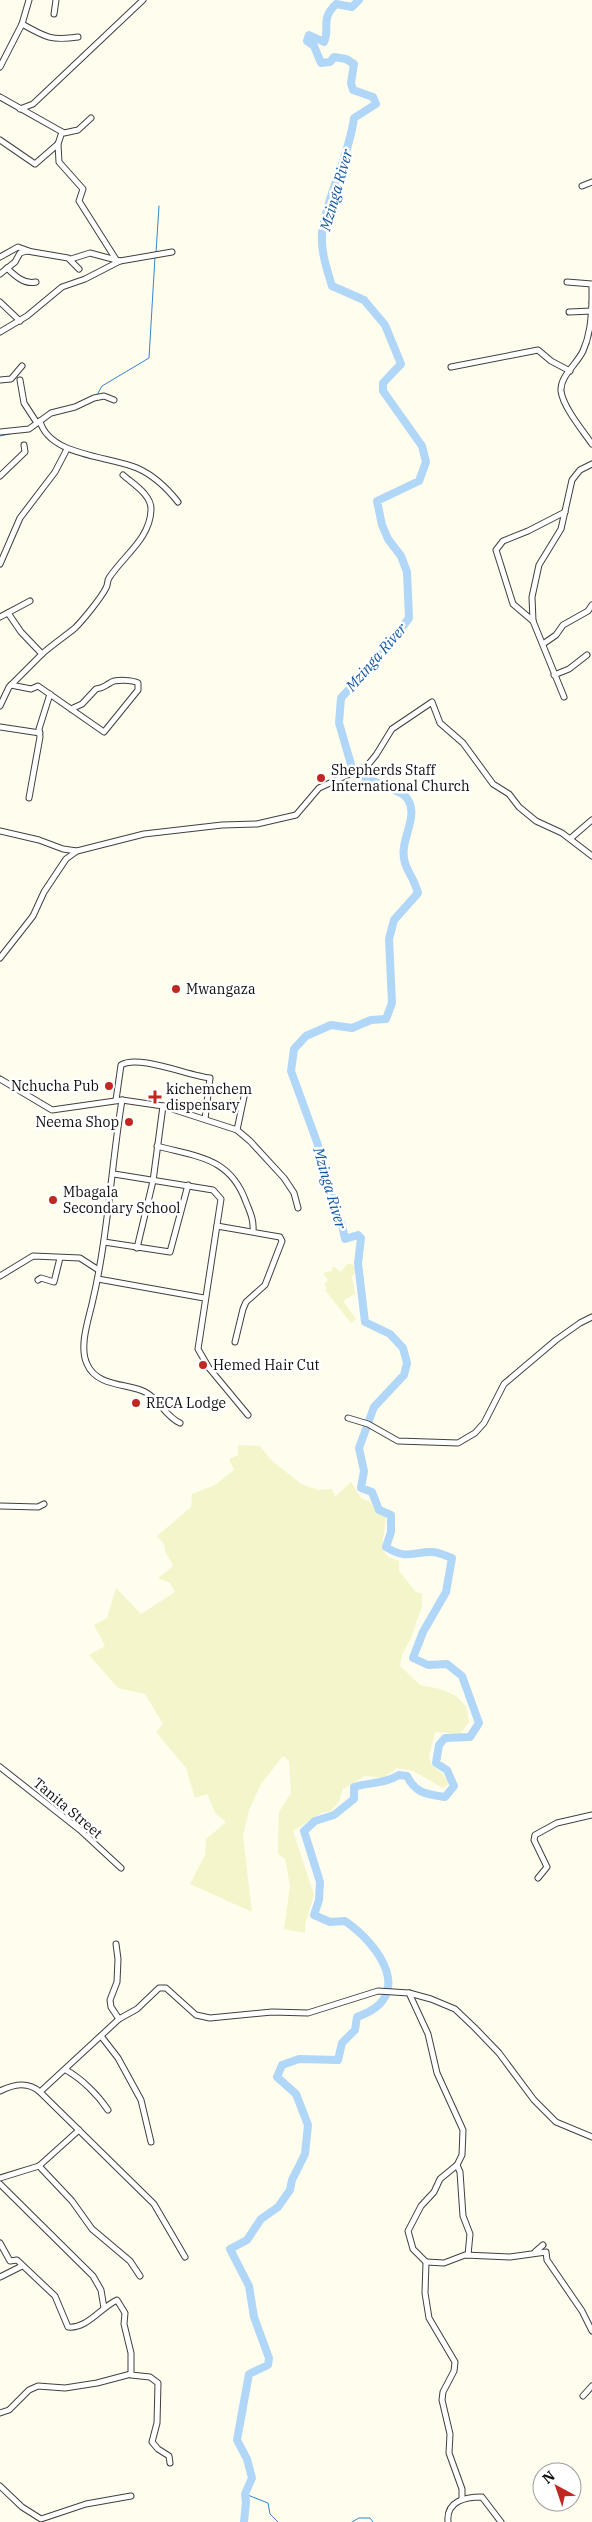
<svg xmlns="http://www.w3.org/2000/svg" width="592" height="2522" font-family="'IBM Plex Serif',serif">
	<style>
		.farmland { fill: #f5f5cc }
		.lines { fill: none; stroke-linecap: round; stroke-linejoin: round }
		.stream { stroke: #3585d1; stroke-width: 1 }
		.river { stroke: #b0d6f8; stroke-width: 8 }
		.minor-casing { stroke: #404040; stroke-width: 7 }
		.minor { stroke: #fff; stroke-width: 5 }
		.poi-dot { fill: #c12821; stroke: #fff; stroke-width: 2 }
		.labels { text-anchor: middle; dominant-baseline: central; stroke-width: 5; stroke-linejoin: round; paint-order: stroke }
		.poi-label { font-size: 14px; fill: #0d0d0d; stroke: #fff; text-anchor: start }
		.street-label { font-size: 14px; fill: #0d0d0d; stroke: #fff }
		.water-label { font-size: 15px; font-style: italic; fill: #1357a2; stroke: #fff }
	</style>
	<rect width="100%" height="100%" fill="#fffded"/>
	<g class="farmland">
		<polygon points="347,1264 352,1264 357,1270 352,1277 355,1294 343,1301 356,1319 351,1323 325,1290 327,1288 324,1284 328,1280 323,1273 332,1271 333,1266 341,1272"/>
		<polygon points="238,1445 260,1446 270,1459 301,1484 318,1490 332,1489 335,1497 351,1482 361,1498 370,1502 377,1512 386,1517 382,1548 388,1557 399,1561 399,1571 416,1592 422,1593 422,1606 411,1638 402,1655 400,1666 420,1685 440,1689 456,1696 466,1706 469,1722 460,1734 435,1732 429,1757 432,1765 443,1774 449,1784 443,1788 413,1771 397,1768 383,1778 365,1776 343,1789 339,1801 331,1811 321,1813 293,1831 314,1895 305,1925 305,1933 284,1929 290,1886 285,1859 278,1854 278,1835 279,1812 291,1793 289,1761 283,1756 261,1784 249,1810 243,1836 252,1912 190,1884 205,1855 206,1839 226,1822 216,1814 207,1794 195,1798 186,1768 156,1732 163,1724 145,1694 118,1688 89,1655 105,1646 94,1625 107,1618 116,1588 141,1614 175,1592 170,1583 158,1578 173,1566 165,1551 164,1544 157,1536 191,1507 192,1494 215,1485 234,1470 229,1459 238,1455"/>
	</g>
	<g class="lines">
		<g class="stream">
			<polyline points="156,253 159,206"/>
			<polyline points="97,395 102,386 149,358 155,257"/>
			<polyline points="0,436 14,433"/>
			<polyline points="245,2494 268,2503 270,2514 278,2522"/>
			<polyline points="352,2522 359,2518 370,2518 373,2522"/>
		</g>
		<path class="river" d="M244,2522L246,2502L245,2494L252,2478L247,2459L237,2440L249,2374L268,2365L269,2358L254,2317L249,2286L230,2249L247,2240L261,2219L278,2207L290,2190L292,2180L305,2154L308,2125L296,2094L277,2077L282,2065L299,2059L338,2060L342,2043L355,2030L357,2017C416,1997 380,1945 345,1921L330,1922L314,1915L319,1900L320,1882L304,1831L315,1821L334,1815L354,1799V1787C370,1782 385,1784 399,1775L407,1776C416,1794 427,1794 445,1797L454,1786L447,1770L436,1763L439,1745L445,1738L470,1737L479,1723L462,1676L447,1664L428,1665L413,1658L423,1632L446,1592L452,1558C446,1556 439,1552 432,1552C412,1552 406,1560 386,1547L391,1532V1515L379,1510L372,1492L361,1488L364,1471L359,1448L374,1407L404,1375L407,1363L403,1348L390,1334L365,1322L358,1263L361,1238L358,1235L345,1239L342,1225L335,1212L318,1145L291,1071L294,1049L306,1036L331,1025L352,1028L371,1020L386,1019L392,1003L389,939L394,920L418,893C413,874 401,867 404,847C406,831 419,810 405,796C398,789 365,780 353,771L339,723L341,698L386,649L409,618L407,572L401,556L388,539L382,525L377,501L419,481L426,462L422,446L383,391V383L401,364L385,325L364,300L332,286C326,267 319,246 323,226C330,189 349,155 354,118L376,104L373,97L353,90L351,83L354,64L346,59L334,57L330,62L321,63L314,46L307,41L309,35L324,42C331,27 319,21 336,4L352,7L359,0"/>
		<defs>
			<g id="minor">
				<polyline points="54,14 56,0"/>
				<path d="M22,24C45,37 51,41 78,37"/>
				<polyline points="0,67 22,24 29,0"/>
				<polyline points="0,97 64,133 78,130 91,118"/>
				<polyline points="20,109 33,104 143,0"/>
				<polyline points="0,140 35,164 58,144 62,132"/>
				<polyline points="58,144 59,162 83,189 79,201 117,261"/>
				<polyline points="582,186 592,182"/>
				<polyline points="0,257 18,247 29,251"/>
				<polyline points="71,259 90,253 120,261 172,252"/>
				<path d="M7,268C15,276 25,285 36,282"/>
				<polyline points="0,274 15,262 20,253 27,251 68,258 79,269"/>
				<polyline points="567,282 592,284"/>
				<polyline points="592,286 592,302"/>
				<polyline points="0,302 20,321"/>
				<path d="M592,303C591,321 590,335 583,351C577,364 560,376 561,391C563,407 583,431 592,444"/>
				<polyline points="569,312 592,311"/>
				<polyline points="0,332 27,316 62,287 85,279 120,261"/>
				<polyline points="451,367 538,350 551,361 570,371"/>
				<polyline points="0,380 11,379 22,366"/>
				<polyline points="20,380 24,403 37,423"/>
				<path d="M40,421C49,456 109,456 137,468C153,475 167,488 178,502"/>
				<polyline points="0,432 29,429 51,413 75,407 94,398 104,396 114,400"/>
				<polyline points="0,476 25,452 24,445"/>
				<polyline points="0,564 20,518 55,472 67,449"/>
				<polyline points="0,617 30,601"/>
				<polyline points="533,621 513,604 496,550 503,541 528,531 565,512"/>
				<polyline points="543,644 556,635 563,625 588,611 592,605"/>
				<path d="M42,654C52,645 64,637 75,628C83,620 101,598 106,588C108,585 107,581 109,578C123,556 150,539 151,510C152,495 133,484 123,475"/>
				<polyline points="554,675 569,669 587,655"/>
				<path d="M11,685L31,689L38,686L104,732L138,690V683C133,680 115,679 110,683C104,686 104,688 96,689L82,704L71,709"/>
				<polyline points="564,697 533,621 532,597 539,565 561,529 572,480 580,470 592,464"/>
				<polyline points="0,706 9,687 42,654 21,632 8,613"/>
				<polyline points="0,727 40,733"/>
				<polyline points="29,798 40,737 39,729 50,694"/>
				<polyline points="0,831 39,840 63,849 77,851"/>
				<polyline points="571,838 592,820"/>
				<polyline points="0,958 33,916 44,892 66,859 77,851 144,834 222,825 257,824 296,815 319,788 367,766 376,755 392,729 432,702 440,723 463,743 493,784 509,794 519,807 536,821 562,833 592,856"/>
				<polyline points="0,1079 52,1110 122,1100 163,1106 237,1130 250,1141 284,1178 294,1193 298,1208"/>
				<path d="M116,1100L121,1065C138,1054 189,1076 210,1078L205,1119"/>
				<path d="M122,1100C111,1168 108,1237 92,1304C88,1321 79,1347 87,1364C97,1388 131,1383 147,1393C160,1401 166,1417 180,1423"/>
				<polyline points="237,1130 245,1092"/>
				<path d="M157,1146C197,1157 230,1157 246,1202C250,1212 254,1220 253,1231"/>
				<polyline points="114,1174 213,1190 221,1199 198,1349 209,1368 248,1415"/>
				<polyline points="217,1226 280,1237 282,1241 265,1285 246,1302 243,1309 235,1342"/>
				<polyline points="104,1242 170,1252 188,1185"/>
				<polyline points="137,1248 153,1181 163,1106"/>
				<polyline points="0,1276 33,1256 80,1258 97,1269"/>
				<polyline points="98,1279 204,1298"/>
				<polyline points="38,1280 41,1278 54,1282 60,1258"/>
				<polyline points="348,1418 368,1424 398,1441 458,1443 475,1433 484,1423 504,1384 556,1340 580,1323 592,1317"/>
				<polyline points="0,1506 38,1507 44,1504"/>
				<polyline points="0,1767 80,1830 121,1868"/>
				<polyline points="538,1878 547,1867 534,1840 535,1835 557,1823 592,1815"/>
				<polyline points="116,1944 118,1959 117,1982 110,2000 111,2007 119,2019"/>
				<polyline points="409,1993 428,2034 437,2073 463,2130 462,2155 457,2165 440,2179 434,2192 421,2206 408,2231 413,2249 426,2262 425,2293 429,2318 455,2362 454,2371 443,2392 442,2400 450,2434 449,2453 462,2489 462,2499"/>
				<polyline points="101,2036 118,2058 141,2100 151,2142"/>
				<path d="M66,2070C82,2079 98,2095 108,2110"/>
				<path d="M0,2091C14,2084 28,2081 40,2092L119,2019L137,2009L159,1988H166L196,2015L210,2018L272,2012L308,2013L378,1991L409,1993L431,1999L455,2009L475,2028L499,2053L534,2100L556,2122L592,2137"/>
				<polyline points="40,2092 154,2204 185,2257"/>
				<polyline points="457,2165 460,2172 463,2216 470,2234 468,2255"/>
				<polyline points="39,2166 72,2201 92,2229 130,2261 140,2276"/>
				<polyline points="0,2178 39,2166 79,2130"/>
				<polyline points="0,2184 93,2276 101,2290 104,2308"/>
				<path d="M0,2243L10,2261L17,2260L55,2296L68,2327C87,2329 100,2308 117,2300L125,2313L124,2324L131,2353V2375L150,2377L158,2383L157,2423L152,2442L158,2449L169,2456L170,2463"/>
				<polyline points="535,2252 543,2245"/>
				<polyline points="426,2262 444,2263 465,2255 510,2257 546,2252 547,2260 582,2311 592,2331"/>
				<polyline points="0,2277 22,2266"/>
				<polyline points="583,2396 592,2386"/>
				<polyline points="0,2413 9,2410 29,2390 38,2386 65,2388 97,2383 131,2374"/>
				<polyline points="0,2486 22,2507 41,2519 86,2504 131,2496"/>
				<path d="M448,2522C446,2501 465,2497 482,2497L501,2522"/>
			</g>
		</defs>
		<use href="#minor" class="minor-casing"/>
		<use href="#minor" class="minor"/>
	</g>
	<g class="poi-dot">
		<circle cx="321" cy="778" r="5"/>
		<circle cx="176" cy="989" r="5"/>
		<circle cx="109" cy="1086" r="5"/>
		<path d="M152.5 1089.5h5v5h5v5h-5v5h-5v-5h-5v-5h5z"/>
		<circle cx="129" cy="1122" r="5"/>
		<circle cx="53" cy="1200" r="5"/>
		<circle cx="203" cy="1365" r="5"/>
		<circle cx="136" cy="1403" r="5"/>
	</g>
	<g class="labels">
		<g class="poi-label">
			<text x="331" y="770">Shepherds Staff<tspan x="331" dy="16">International Church</tspan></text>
			<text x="186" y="989">Mwangaza</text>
			<text x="99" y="1086" text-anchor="end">Nchucha Pub</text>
			<text x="166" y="1089">kichemchem<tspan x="166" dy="16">dispensary</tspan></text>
			<text x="119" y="1122" text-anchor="end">Neema Shop</text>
			<text x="63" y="1192">Mbagala<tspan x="63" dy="16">Secondary School</tspan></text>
			<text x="213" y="1365">Hemed Hair Cut</text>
			<text x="146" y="1403">RECA Lodge</text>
		</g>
		<g class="street-label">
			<text transform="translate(68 1808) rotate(40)">Tanita Street</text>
		</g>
		<g class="water-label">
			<text transform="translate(336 190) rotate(-74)">Mzinga River</text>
			<text transform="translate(376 657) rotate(-49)">Mzinga River</text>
			<text transform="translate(330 1188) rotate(74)">Mzinga River</text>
		</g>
	</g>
	<g transform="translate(557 2487) rotate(320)"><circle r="24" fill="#ffffff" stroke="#9e9e9e"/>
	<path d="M0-4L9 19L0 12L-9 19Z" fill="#c12821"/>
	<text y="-8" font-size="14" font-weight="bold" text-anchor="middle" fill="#0d0d0d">N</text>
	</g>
</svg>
